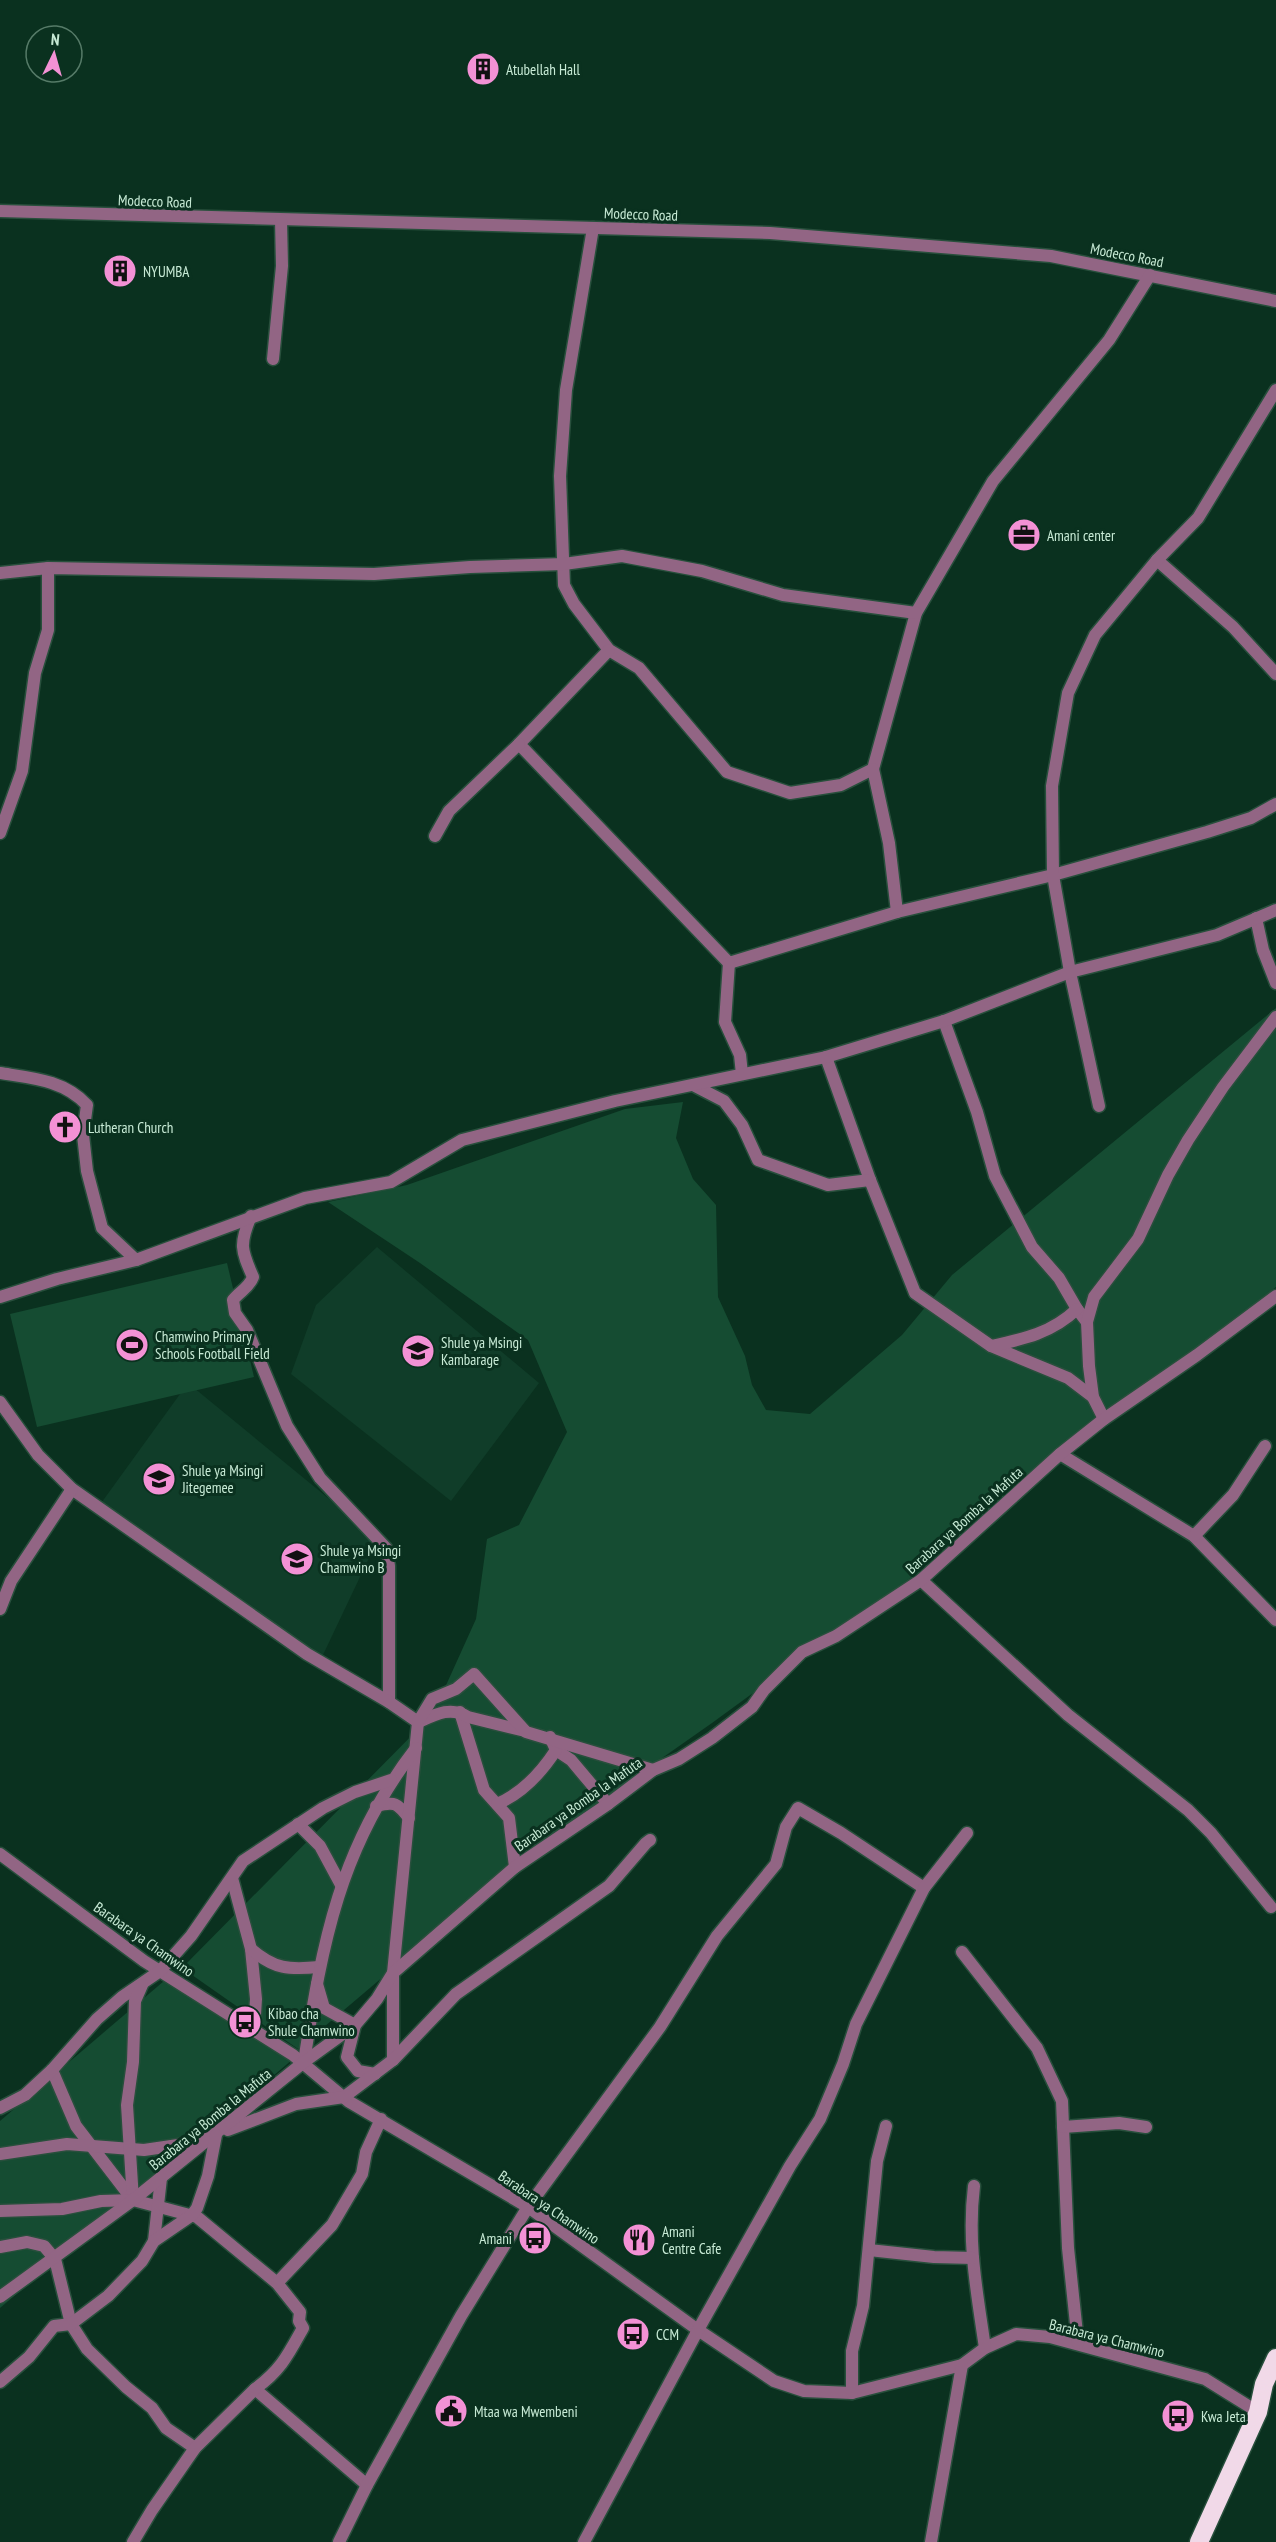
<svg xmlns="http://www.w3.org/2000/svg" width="1276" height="2542" font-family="'PT Sans Narrow',sans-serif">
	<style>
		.built { fill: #103d29 }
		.green { fill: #154c32 }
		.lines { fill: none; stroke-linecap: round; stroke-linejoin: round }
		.street-casing { stroke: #284f3c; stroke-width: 15 }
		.highway-casing { stroke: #284f3c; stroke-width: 21 }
		.street { stroke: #926584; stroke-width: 12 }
		.highway { stroke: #f1d9e8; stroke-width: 18 }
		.labels { text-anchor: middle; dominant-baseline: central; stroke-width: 6; stroke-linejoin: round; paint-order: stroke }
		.poi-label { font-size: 15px; fill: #c7ead5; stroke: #0a311f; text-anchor: start }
		.street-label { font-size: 15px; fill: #c7ead5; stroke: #0a311f }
	</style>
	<rect width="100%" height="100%" fill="#0a311f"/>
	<g class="built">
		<polygon points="377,1247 539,1383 451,1501 291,1374 316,1305"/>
		<polygon points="188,1383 378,1539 322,1657 99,1506"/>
	</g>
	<g class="green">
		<polygon points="1276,1008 1276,1287 913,1576 712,1723 571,1822 489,1887 298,2049 182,1968 433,1714 476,1619 487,1539 519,1525 567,1432 528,1340 420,1263 328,1202 407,1185 625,1109 683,1102 676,1138 693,1179 716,1205 718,1297 745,1356 752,1385 766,1410 810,1414 902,1335 952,1275"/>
		<polygon points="227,1263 254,1377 37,1427 10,1314"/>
		<polygon points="171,1975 293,2059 0,2308 0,2121"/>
	</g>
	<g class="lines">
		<defs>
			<g id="street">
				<polyline points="0,211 770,233 1051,256 1276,301"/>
				<polyline points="593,228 566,390 560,476 564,585 574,604 609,650 639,668 727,772 790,793 841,785 873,769 916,613 993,481 1109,340 1150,275"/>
				<polyline points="273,359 282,266 281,220"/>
				<polyline points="1157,560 1233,627 1276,674"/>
				<polyline points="0,573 48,568 374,574 470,567 564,564 622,556 702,571 783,595 916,613"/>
				<polyline points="609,650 519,744 729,963 897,912 1053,875 1207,832 1251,818 1276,804"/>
				<polyline points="873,769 889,843 897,912"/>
				<polyline points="0,833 22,771 35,673 48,630 48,568"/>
				<polyline points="435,836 449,811 519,744"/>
				<polyline points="1256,918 1263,950 1276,983"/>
				<polyline points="729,963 725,1022 740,1055 742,1074"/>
				<polyline points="944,1021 977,1112 995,1176 1032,1247 1059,1278 1077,1309 1087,1322"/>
				<polyline points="826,1057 870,1180 915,1293 991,1346 1068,1378 1093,1397"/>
				<path d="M0,1073C32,1078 64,1080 87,1105L83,1135L87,1171L102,1228L136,1260"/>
				<polyline points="695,1086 724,1101 742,1125 758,1160 828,1185 870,1180"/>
				<polyline points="1099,1106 1070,972 1053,875 1052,786 1068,693 1095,635 1157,560 1198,518 1276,390"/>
				<path d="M251,1216C239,1244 241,1250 253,1277C249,1288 240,1291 233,1300L235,1313L247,1330L287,1426L320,1478L386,1548L389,1566V1702"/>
				<polyline points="0,1297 57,1279 136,1260 305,1198 391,1182 462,1140 615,1101 826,1057 944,1021 1070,972 1217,935 1276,910"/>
				<path d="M991,1346C1024,1339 1052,1333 1077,1309"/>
				<polyline points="0,1402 38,1455 72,1489 307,1654 389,1702 418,1722"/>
				<polyline points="1104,1419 1093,1397 1089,1366 1087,1322 1094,1297 1138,1239 1168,1175 1188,1140 1223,1087 1276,1017"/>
				<polyline points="1060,1454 1194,1536 1276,1620"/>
				<polyline points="1194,1536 1233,1495 1265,1446"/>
				<polyline points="921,1580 1068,1715 1188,1810 1211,1833 1271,1907"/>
				<polyline points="0,1609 11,1581 72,1489"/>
				<polyline points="460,1712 484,1790 509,1818 515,1867"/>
				<path d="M419,1722C436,1714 451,1706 468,1717L525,1731"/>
				<polyline points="550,1737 556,1750 571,1760 608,1804"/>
				<path d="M497,1804C523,1793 541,1773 556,1750"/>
				<path d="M376,1806C395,1801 397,1803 409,1818"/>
				<polyline points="298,1824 320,1846 341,1885"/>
				<polyline points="0,1854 144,1961 293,2055 348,2101 528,2207 698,2330 774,2381 804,2391 852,2393 962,2365 985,2348 1016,2334 1050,2337 1205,2379 1258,2412"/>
				<polyline points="232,1878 251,1949 256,1999 254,2030"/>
				<path d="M251,1949C274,1969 289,1970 319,1967"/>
				<polyline points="962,1952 1037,2048 1062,2101 1068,2248 1078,2343"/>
				<polyline points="317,1984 324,2008 355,2025 347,2057 358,2071 375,2074"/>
				<polyline points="393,2060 393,1973 418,1722 432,1699 456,1689 474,1674 526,1732 653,1770"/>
				<path d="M304,2062C322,1943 340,1846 416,1748"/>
				<polyline points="52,2070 76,2126 132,2199"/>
				<polyline points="0,2108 25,2095 52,2070 97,2019 122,1997 160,1971 191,1936 243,1861 323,1808 355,1792 391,1780"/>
				<polyline points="1063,2127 1119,2123 1146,2127"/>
				<polyline points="228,2130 296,2104 344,2097 393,2060 456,1994 609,1886 646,1843 650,1840"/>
				<polyline points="0,2154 67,2144 144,2150 178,2145 209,2137"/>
				<path d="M974,2186C967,2243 977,2292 985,2348"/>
				<polyline points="133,2200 127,2105 133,2062 135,2001 142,1985"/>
				<path d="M0,2211L62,2209L101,2201L133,2200L197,2217L277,2283L300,2312L299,2321L303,2328C288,2355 281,2370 255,2389L367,2485"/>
				<polyline points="154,2241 161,2178"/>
				<polyline points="0,2247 27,2242 44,2246 55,2259 71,2324 87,2349 126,2387 152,2408 166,2428 195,2448"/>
				<polyline points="869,2250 934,2257 973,2258"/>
				<polyline points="277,2283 332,2225 362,2174 366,2152 381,2119"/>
				<polyline points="0,2297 133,2200 304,2062 355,2025 377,1999 393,1973 515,1867 608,1804 653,1770 679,1759 712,1738 752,1707 764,1690 802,1652 836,1636 921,1580 1060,1454 1104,1419 1197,1355 1276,1296"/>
				<polyline points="0,2382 29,2357 54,2326 71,2324 108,2296 142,2261 154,2241 192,2215 197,2208 208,2176 216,2135"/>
				<polyline points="852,2393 852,2351 863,2306 877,2161 886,2126"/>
				<polyline points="133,2542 152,2510 195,2448 255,2389"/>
				<polyline points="339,2542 367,2485 461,2316 528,2207 660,2027 717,1936 776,1864 786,1827 798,1808 841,1833 924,1888"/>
				<polyline points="584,2542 698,2330 790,2166 820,2119 843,2064 856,2024 924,1888 967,1833"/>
				<polyline points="931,2542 962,2365"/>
			</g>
			<polyline id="highway" points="1199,2542 1258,2412 1264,2384 1276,2358"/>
		</defs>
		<use href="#street" class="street-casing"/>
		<use href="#highway" class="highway-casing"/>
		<use href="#street" class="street"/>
		<use href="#highway" class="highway"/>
	</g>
	<defs>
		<symbol id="building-disc" viewBox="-11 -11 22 22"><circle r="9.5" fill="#f391d5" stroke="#0a311f"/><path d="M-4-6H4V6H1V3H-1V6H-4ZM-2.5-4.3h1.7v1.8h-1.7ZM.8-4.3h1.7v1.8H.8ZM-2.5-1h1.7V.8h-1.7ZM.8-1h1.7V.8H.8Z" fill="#111"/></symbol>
		<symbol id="office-disc" viewBox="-11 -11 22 22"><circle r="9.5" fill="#f391d5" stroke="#0a311f"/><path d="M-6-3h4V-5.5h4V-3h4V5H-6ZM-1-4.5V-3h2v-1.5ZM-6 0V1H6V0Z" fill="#111"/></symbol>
		<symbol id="church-disc" viewBox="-11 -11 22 22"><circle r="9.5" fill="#f391d5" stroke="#0a311f"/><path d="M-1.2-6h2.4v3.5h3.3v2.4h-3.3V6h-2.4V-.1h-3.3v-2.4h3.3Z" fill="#111"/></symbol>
		<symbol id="stadium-disc" viewBox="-11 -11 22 22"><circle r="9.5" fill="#f391d5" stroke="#0a311f"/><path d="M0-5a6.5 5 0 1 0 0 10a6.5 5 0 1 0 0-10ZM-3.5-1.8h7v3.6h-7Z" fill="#111"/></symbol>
		<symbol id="school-disc" viewBox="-11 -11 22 22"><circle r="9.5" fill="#f391d5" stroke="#0a311f"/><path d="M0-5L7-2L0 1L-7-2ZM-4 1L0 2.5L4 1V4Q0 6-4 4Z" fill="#111"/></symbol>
		<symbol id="bus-disc" viewBox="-11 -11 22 22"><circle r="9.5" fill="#f391d5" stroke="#0a311f"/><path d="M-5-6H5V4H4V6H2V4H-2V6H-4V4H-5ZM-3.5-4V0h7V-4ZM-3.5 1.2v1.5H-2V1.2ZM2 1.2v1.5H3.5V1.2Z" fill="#111"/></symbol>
		<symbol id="restaurant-disc" viewBox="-11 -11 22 22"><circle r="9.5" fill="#f391d5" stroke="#0a311f"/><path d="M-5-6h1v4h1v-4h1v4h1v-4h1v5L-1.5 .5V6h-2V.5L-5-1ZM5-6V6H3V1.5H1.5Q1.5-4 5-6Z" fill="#111"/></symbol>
		<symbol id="civic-disc" viewBox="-11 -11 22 22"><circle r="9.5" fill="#f391d5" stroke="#0a311f"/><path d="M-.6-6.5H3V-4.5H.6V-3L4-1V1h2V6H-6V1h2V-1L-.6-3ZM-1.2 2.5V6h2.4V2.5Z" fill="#111"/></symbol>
	</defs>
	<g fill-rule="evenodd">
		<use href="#building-disc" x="464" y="50" width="38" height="38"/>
		<use href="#building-disc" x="101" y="252" width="38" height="38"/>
		<use href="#office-disc" x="1005" y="516" width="38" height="38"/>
		<use href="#church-disc" x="46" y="1108" width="38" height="38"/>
		<use href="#stadium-disc" x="113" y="1326" width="38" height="38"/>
		<use href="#school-disc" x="399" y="1332" width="38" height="38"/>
		<use href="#school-disc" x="140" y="1460" width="38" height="38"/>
		<use href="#school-disc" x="278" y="1540" width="38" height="38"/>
		<use href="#bus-disc" x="226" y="2003" width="38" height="38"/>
		<use href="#bus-disc" x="516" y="2219" width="38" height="38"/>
		<use href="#restaurant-disc" x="620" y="2221" width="38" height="38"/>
		<use href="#bus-disc" x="614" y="2315" width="38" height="38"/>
		<use href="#civic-disc" x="432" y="2392" width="38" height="38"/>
		<use href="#bus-disc" x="1159" y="2397" width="38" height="38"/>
	</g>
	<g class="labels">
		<g class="poi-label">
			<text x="506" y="69">Atubellah Hall</text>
			<text x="143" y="271">NYUMBA</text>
			<text x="1047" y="535">Amani center</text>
			<text x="88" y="1127">Lutheran Church</text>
			<text x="155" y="1336">Chamwino Primary<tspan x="155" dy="17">Schools Football Field</tspan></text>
			<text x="441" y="1342">Shule ya Msingi<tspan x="441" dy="17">Kambarage</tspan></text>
			<text x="182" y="1470">Shule ya Msingi<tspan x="182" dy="17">Jitegemee</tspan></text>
			<text x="320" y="1550">Shule ya Msingi<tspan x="320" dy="17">Chamwino B</tspan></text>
			<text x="268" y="2013">Kibao cha<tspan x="268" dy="17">Shule Chamwino</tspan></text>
			<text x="662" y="2231">Amani<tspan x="662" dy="17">Centre Cafe</tspan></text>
			<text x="512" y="2238" text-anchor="end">Amani</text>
			<text x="656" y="2334">CCM</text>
			<text x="474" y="2411">Mtaa wa Mwembeni</text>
			<text x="1201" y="2416">Kwa Jeta</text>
		</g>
		<g class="street-label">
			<text transform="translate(155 201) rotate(2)">Modecco Road</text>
			<text transform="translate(641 214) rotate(2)">Modecco Road</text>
			<text transform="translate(1127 255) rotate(11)">Modecco Road</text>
			<text transform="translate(964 1520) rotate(-42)">Barabara ya Bomba la Mafuta</text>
			<text transform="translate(578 1804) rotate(-35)">Barabara ya Bomba la Mafuta</text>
			<text transform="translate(144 1939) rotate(35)">Barabara ya Chamwino</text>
			<text transform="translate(210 2119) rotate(-39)">Barabara ya Bomba la Mafuta</text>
			<text transform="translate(549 2207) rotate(34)">Barabara ya Chamwino</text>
			<text transform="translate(1107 2338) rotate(14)">Barabara ya Chamwino</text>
		</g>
	</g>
	<g transform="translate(54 54) rotate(5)"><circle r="28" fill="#0a311f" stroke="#567b68" stroke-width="1.5"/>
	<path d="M0-4.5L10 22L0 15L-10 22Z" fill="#f391d5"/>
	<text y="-9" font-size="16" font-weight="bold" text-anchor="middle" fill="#c7ead5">N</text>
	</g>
</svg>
